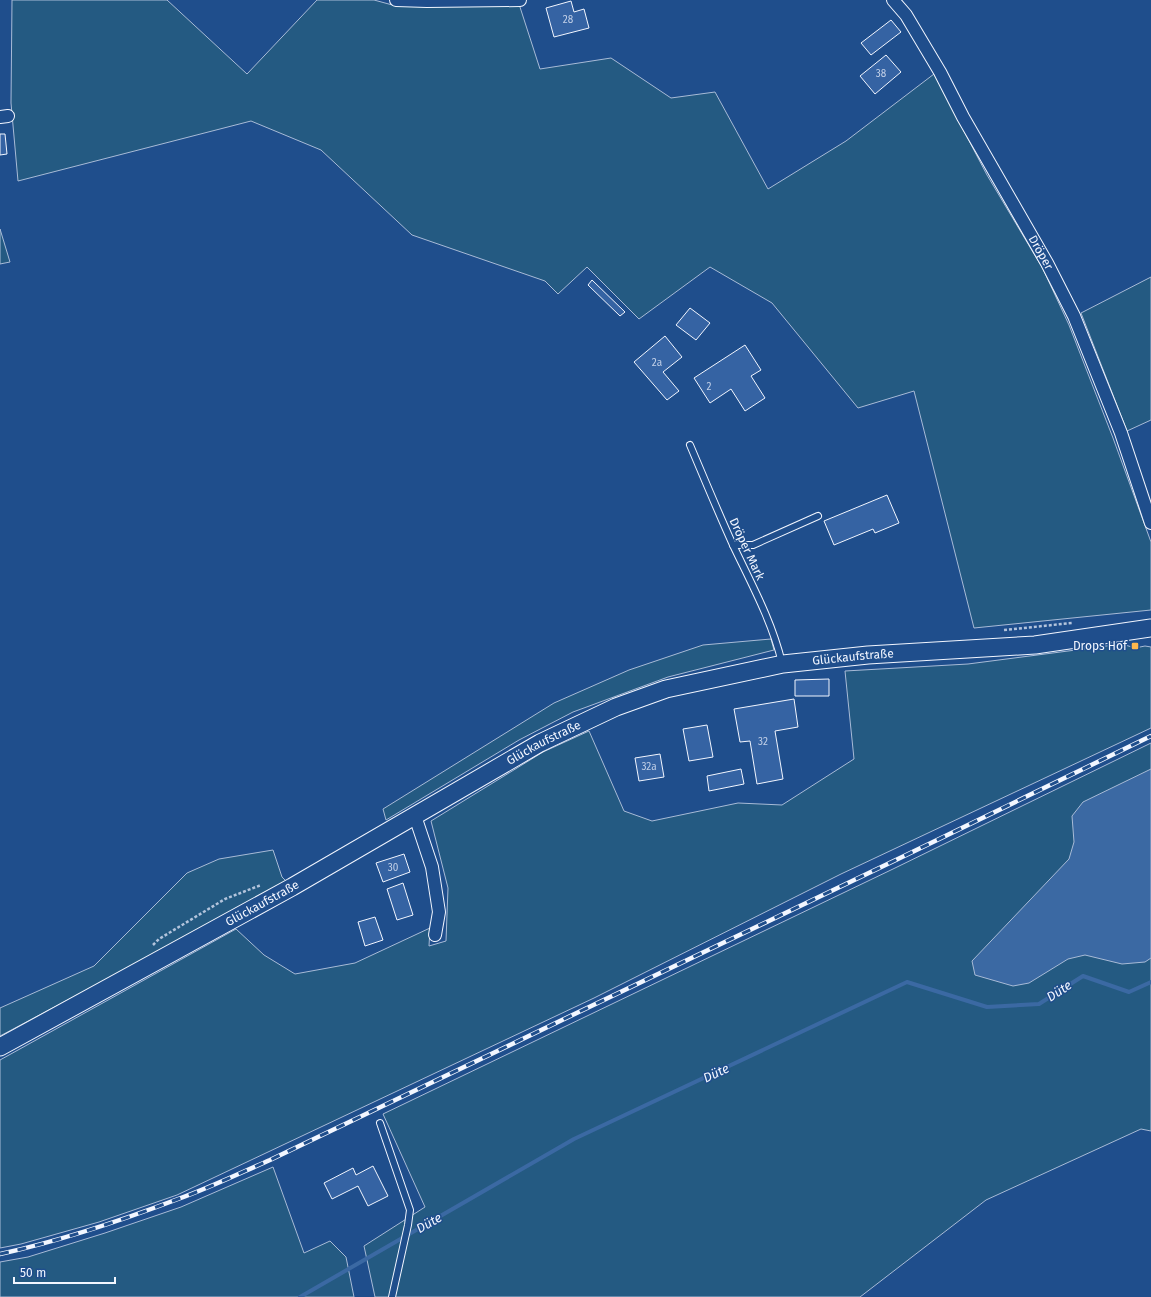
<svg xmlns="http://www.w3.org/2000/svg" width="1151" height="1297" font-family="'Fira Sans',sans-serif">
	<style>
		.green { fill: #245a82; stroke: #a8bbd7 }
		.water { fill: #3b69a3; stroke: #a8bbd7 }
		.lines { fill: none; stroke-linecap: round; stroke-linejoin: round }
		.stream { stroke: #3b69a3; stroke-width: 4 }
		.building { fill: #3563a3; stroke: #f2f6ff }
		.lane-casing { stroke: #f2f6ff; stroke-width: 8 }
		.street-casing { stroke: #f2f6ff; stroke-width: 14 }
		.secondary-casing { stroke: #f2f6ff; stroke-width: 19 }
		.path { stroke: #b3c4dc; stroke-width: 2.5; stroke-dasharray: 3 2; stroke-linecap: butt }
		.lane { stroke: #1f4e8c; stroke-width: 6 }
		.street { stroke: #1f4e8c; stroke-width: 12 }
		.secondary { stroke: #1f4e8c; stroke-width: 17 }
		.rail-casing { stroke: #f2f6ff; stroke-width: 4.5 }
		.rail { stroke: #1f4e8c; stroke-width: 3; stroke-dasharray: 9; stroke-linecap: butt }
		.poi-dot { fill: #ffb74d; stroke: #1f4e8c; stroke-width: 1.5 }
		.labels { text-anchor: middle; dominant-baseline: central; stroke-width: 3; stroke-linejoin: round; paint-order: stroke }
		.number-label { font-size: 10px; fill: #c3d1e8 }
		.street-label { font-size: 12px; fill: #f2f6ff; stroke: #1f4e8c }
		.poi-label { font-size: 12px; fill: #f2f6ff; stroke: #1f4e8c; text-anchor: end }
		.water-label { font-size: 13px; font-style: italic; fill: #f2f6ff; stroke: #1f4e8c }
	</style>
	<rect width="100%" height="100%" fill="#1f4e8c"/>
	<g class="green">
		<polygon points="12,0 167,0 247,74 317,0 374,0 396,6 451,6 519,4 540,69 611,58 671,98 715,92 768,189 846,141 934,74 987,175 1043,269 1069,325 1113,438 1151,542 1151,610 974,628 914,391 858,408 772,303 710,267 639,319 587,267 558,294 545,281 412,235 321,150 251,121 18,181 11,103"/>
		<polygon points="0,229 10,262 0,264"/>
		<polygon points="1151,277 1151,420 1127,431 1081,313"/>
		<polygon points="771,639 774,650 668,677 573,712 519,740 386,820 383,809 554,703 629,670 703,645"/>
		<polygon points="1122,644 1135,648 1145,646 1151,647 1151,728 841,874 594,998 177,1195 99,1222 21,1244 0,1248 0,1060 236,929 264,955 295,974 355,963 430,928 429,946 446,941 448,888 431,821 543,752 589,731 624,811 652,821 738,803 782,805 854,759 845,671 968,664"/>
		<polygon points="1151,743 1151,1131 1141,1129 986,1200 860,1297 375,1297 364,1246 425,1207 383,1114 893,869"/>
		<polygon points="273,850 282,877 292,887 128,968 0,1036 0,1008 94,966 187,873 219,859"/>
		<polygon points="273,1167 304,1253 330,1241 346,1257 354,1297 0,1297 0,1262 28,1257 105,1233 181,1207"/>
	</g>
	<polygon class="water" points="1151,769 1151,958 1145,962 1122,964 1085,955 1068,959 1029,983 1013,986 975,975 972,961 1069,859 1074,842 1072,816 1083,802"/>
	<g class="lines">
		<polyline class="stream" points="300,1297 574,1139 907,982 987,1007 1039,1004 1083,976 1129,992 1151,982"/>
	</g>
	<g class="building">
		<polygon points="571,1 574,12 584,9 589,28 554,37 546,8"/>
		<polygon points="891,20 901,32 871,55 861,43"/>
		<polygon points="886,55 901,72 875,94 860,76"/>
		<polygon points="0,134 5,134 7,154 0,155"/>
		<polygon points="592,280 625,312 620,316 588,285"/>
		<polygon points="690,308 710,323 696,340 676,325"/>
		<polygon points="665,336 682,357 663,372 679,391 667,400 634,362"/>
		<polygon points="745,345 761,370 751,376 765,398 745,411 731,389 710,403 694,378"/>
		<polygon points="887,495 899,523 875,533 873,529 834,545 824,521"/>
		<polygon points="829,679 829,696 795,696 795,680"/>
		<polygon points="794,699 798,727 775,731 783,779 757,784 750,741 740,742 734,709"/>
		<polygon points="707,725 713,757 689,761 683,729"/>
		<polygon points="660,754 664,777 639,781 635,758"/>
		<polygon points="741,769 744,784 709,791 707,776"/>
		<polygon points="404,854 410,872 383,882 376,863"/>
		<polygon points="403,883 413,915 397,920 387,889"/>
		<polygon points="375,917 383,940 365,946 358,922"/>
		<polygon points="373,1166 388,1196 368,1206 358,1186 332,1199 324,1183 353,1168 356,1175"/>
	</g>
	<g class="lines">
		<defs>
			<g id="lane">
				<path d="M690,445C704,478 718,512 733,545C751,583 772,621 782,663"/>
				<polyline points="733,545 753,545 818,516"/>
				<polyline points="380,1123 410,1210 408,1225 392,1297"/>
			</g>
			<g id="street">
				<polyline points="396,0 427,1 520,0"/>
				<path id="s1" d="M893,0L906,15L940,72L963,117L1047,263L1074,316L1121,433L1151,523"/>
				<polyline points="0,117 8,116"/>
				<polyline points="415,816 432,867 439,912 435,935"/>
			</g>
			<g id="secondary">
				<path id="s2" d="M0,1047L292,887L540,743L616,707L666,689L783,664L868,655L1035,645L1151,628"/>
			</g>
		</defs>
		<use href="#lane" class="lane-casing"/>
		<use href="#street" class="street-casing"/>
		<use href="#secondary" class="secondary-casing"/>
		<g class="path">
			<polyline points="1004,630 1072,623"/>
			<polyline points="153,945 159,939 225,899 261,885"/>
		</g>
		<use href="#lane" class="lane"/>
		<use href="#street" class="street"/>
		<use href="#secondary" class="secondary"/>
		<defs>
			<path id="rail" d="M0,1254C60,1241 120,1221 178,1199C209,1188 240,1173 270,1160L900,858L1151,736"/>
		</defs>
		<use href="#rail" class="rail-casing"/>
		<use href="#rail" class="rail"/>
	</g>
	<rect class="poi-dot" x="1131" y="642" width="8" height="8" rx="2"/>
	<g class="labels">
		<g class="number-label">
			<text x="568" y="20">28</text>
			<text x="881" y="74">38</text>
			<text x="657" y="363">2a</text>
			<text x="709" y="387">2</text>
			<text x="763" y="742">32</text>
			<text x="649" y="767">32a</text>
			<text x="393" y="868">30</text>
		</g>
		<g class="street-label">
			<text stroke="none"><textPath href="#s1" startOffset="293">Dröper</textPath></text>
			<text transform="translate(747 549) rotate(65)">Dröper Mark</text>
			<text stroke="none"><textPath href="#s2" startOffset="947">Glückaufstraße</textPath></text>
			<text stroke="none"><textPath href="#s2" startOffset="623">Glückaufstraße</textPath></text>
			<text stroke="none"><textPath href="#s2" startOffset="299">Glückaufstraße</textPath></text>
		</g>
		<g class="poi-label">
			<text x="1127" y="646">Drops Hof</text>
		</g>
		<g class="water-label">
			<text transform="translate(1059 991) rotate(-33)">Düte</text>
			<text transform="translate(716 1073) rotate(-25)">Düte</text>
			<text transform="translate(429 1223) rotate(-30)">Düte</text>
		</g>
	</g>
	<path d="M14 1277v6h101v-6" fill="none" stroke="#f2f6ff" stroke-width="2"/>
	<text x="20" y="1277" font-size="12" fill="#f2f6ff" stroke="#1f4e8c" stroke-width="3" paint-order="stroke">50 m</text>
</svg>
